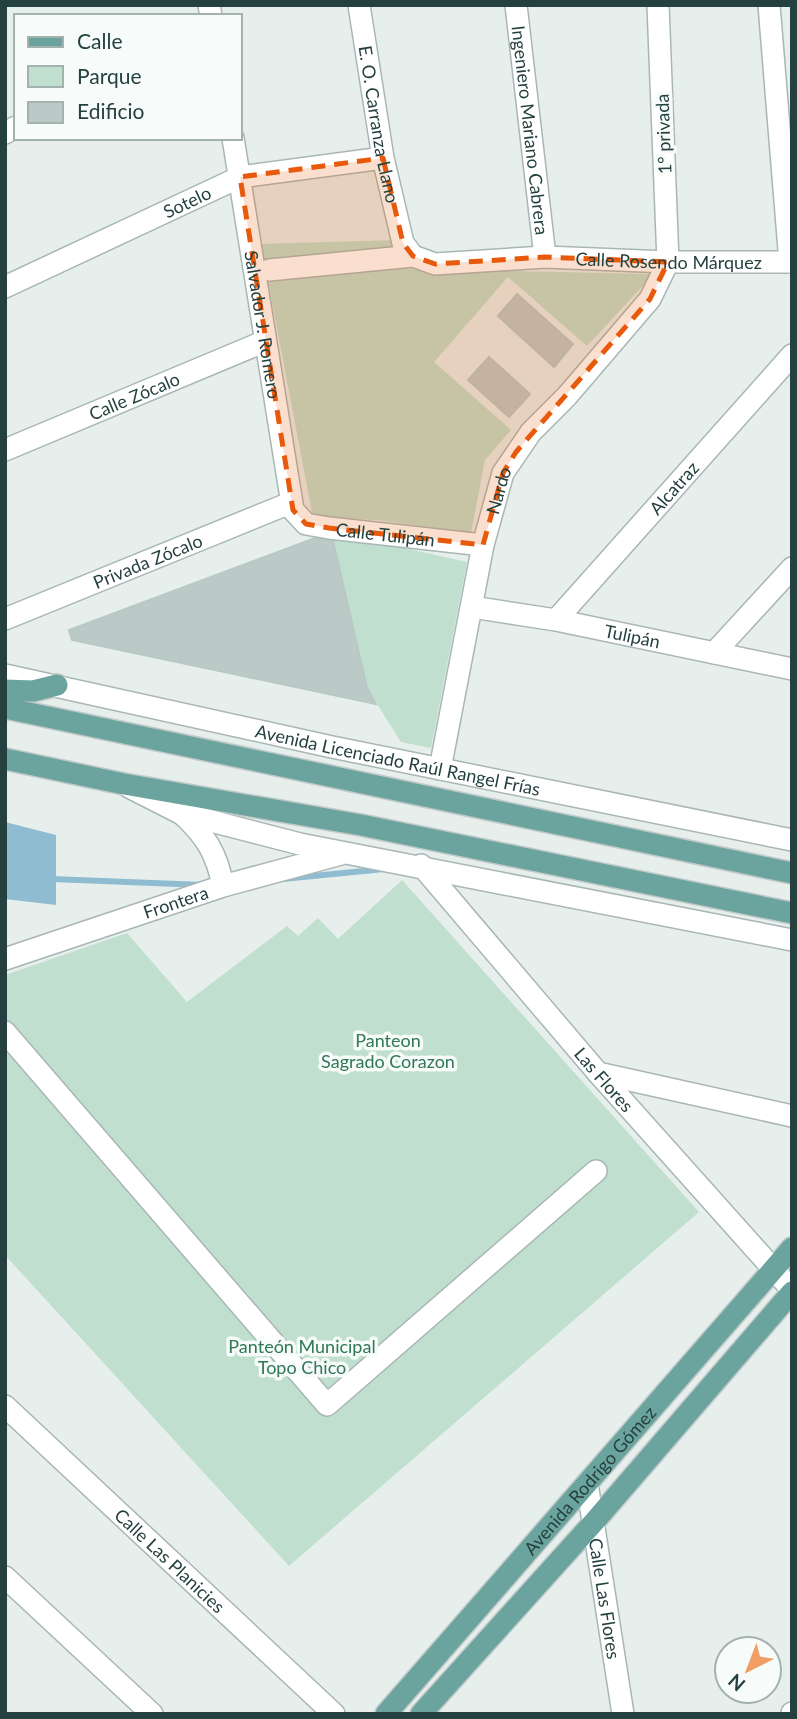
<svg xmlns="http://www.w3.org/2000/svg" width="797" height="1719" font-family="Lato,sans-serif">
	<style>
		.green { fill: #c0dfce }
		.water { fill: #90bcd2 }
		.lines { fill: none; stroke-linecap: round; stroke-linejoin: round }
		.stream { stroke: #90bcd2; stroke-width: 6 }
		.building { fill: #bbcac6; stroke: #b8c9c5; stroke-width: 2 }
		.minor-casing { stroke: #a8b7b5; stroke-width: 24 }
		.major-casing { stroke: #c2cac9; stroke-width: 24 }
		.minor { stroke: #fff; stroke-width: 21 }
		.major { stroke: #6ba49f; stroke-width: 21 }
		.marked { fill: #e8590c; fill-opacity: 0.2; stroke: #e8590c; stroke-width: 5; stroke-dasharray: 14 9; stroke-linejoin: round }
		.labels { text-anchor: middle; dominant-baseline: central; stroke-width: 7; stroke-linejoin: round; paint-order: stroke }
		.street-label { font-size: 18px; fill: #25413f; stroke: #f7fbfa }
		.park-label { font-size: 18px; fill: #2f7858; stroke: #f7fbfa }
	</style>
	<rect width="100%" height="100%" fill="#e6efec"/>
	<g class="green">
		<polygon points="396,240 408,269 654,274 587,346 508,277 434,362 511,430 485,460 471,533 377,520 313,518 261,244"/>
		<polygon points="331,532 467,562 431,748 401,742 367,688"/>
		<polygon points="402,880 699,1212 289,1566 5,1255 5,975 127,933 187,1002 287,926 298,936 318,918 338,939"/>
	</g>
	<polygon class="water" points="5,822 56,835 56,905 5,899"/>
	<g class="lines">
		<g class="stream">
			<polyline points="52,879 203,885"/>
			<polyline points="283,879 384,869"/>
		</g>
	</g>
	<g class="building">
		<polygon points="517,294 573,344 554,367 498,316"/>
		<polygon points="489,357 530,394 509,417 468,380"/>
		<polygon points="331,532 367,688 376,704 72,640 69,630"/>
	</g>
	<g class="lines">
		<defs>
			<g id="minor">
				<polyline points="209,5 211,16"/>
				<path id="s1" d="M359,5L383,158L403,243L413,256L435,264L545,257L668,262H792"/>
				<path id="s2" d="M516,5L545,257"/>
				<polyline points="769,5 790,262"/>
				<polyline points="5,133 16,127"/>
				<path id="s3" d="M233,138L293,510L306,524L329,528L483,545"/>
				<polyline points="269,270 413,256"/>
				<path id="s4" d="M5,287L240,177L383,158"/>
				<path id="s5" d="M5,450L263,342"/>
				<path id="s6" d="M472,607L556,620L792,669"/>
				<path id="s7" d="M5,619L290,503"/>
				<path id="s8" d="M556,620L792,355"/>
				<polyline points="714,653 792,568"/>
				<path id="s9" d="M5,675L332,747L792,840"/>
				<path id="s10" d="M440,769L483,545L503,473L531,432L567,396L650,299L668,262L658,5"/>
				<polyline points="129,787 180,813 300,844 792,940"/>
				<path d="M182,814C206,836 217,854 223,886"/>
				<path id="s11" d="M421,865L598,1073L792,1290"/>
				<path id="s12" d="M5,959L223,886L341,854"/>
				<polyline points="5,1032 327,1405 596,1171"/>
				<polyline points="598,1073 792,1116"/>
				<path id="s13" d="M5,1406L334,1714"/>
				<path id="s14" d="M587,1483L623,1714"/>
				<polyline points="5,1577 152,1714"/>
				<polyline points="792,1714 792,1713"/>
			</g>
			<g id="major">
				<polyline points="5,690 33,691 57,685"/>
				<polyline points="5,708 792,873"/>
				<polyline points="5,759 124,784 361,825 792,913"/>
				<path id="s15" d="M386,1714L792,1248"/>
				<polyline points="421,1714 594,1522 792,1292"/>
			</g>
		</defs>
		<use href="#minor" class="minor-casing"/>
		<use href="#major" class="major-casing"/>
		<use href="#minor" class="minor"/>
		<use href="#major" class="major"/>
	</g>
	<path class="marked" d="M383,158L403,243L413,256L435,264L545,257L668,262L650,299L516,452L503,473L483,545L329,528L306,524L293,510L240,177Z"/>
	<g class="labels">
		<g class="street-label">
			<text stroke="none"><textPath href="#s1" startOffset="121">E. O. Carranza Llano</textPath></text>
			<text stroke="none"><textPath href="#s2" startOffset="126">Ingeniero Mariano Cabrera</textPath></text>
			<text transform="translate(663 134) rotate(-92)">1° privada</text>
			<text stroke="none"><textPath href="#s4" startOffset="201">Sotelo</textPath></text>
			<text stroke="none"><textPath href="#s1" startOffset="516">Calle Rosendo Márquez</textPath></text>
			<text stroke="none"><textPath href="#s3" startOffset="189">Salvador J. Romero</textPath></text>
			<text stroke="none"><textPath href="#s5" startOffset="140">Calle Zócalo</textPath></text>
			<text stroke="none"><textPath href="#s8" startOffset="177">Alcatraz</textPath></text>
			<text stroke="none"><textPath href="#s10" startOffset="285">Nardo</textPath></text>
			<text stroke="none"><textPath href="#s3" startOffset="476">Calle Tulipán</textPath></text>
			<text stroke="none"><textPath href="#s7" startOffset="154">Privada Zócalo</textPath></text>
			<text stroke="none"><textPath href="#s6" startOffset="163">Tulipán</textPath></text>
			<text stroke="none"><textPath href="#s9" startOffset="402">Avenida Licenciado Raúl Rangel Frías</textPath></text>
			<text stroke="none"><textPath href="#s12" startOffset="180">Frontera</textPath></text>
			<text stroke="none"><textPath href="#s11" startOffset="282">Las Flores</textPath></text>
			<text stroke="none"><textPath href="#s15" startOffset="310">Avenida Rodrigo Gómez</textPath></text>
			<text stroke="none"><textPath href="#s13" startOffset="226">Calle Las Planicies</textPath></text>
			<text stroke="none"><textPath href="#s14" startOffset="117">Calle Las Flores</textPath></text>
		</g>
		<g class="park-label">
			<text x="388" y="1040">Panteon<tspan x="388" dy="21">Sagrado Corazon</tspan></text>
			<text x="302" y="1346">Panteón Municipal<tspan x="302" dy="21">Topo Chico</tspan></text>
		</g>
	</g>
	<rect width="797" height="1719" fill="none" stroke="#25413f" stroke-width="14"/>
	<rect x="14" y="14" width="228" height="126" fill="#f7fbfa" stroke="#a3b1af" stroke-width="2"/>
	<rect x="28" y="37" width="35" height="10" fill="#6ba49f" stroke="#a3b1af" stroke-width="2"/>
	<text x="77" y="49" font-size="21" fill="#25413f">Calle</text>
	<rect x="28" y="66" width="35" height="21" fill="#c0dfce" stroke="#a3b1af" stroke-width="2"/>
	<text x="77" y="84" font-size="21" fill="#25413f">Parque</text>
	<rect x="28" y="102" width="35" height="21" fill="#bbcac6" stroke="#a3b1af" stroke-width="2"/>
	<text x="77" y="119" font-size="21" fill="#25413f">Edificio</text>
	<g transform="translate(748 1670) rotate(222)"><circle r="33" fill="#f7fbfa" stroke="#a3b1af" stroke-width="2"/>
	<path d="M0-5L12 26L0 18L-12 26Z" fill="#f09e63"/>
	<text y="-10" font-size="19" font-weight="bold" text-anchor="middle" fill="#25413f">N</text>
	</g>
</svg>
